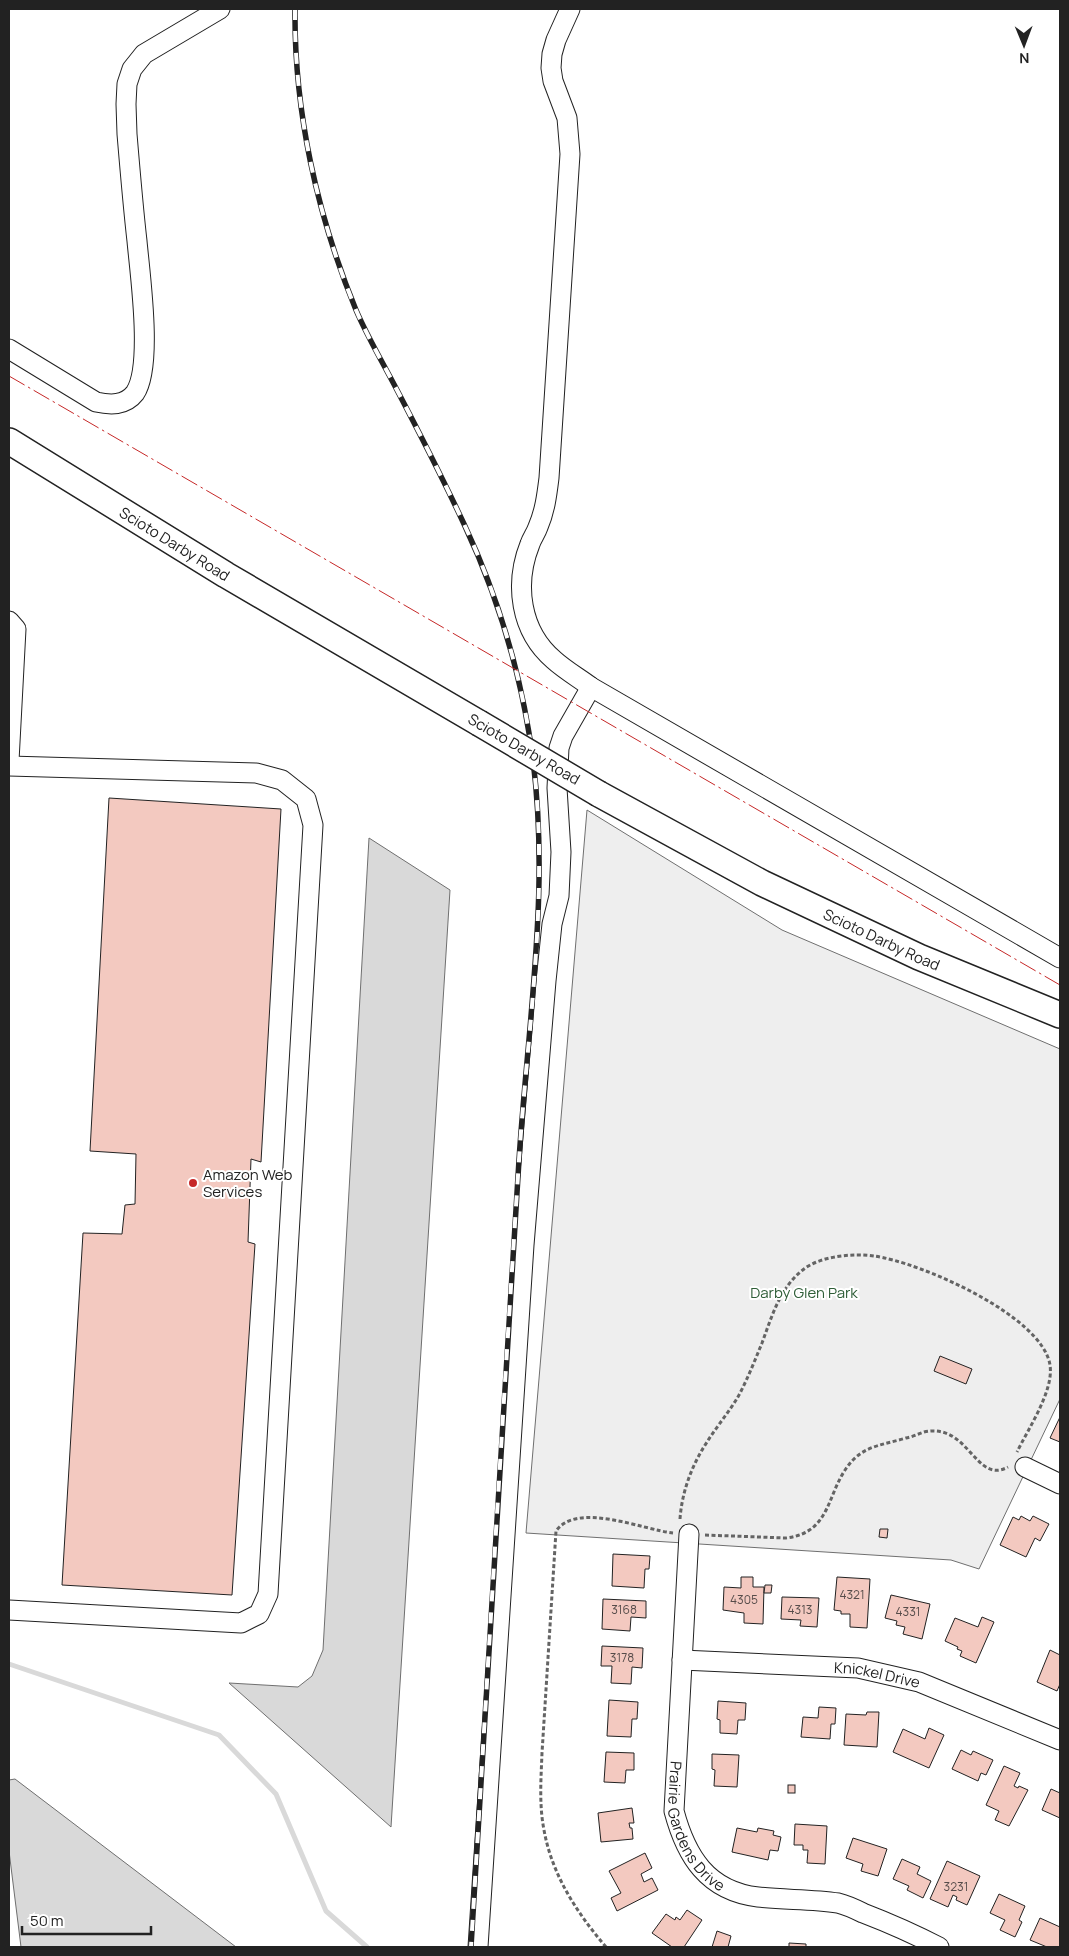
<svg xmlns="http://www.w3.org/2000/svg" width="1069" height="1956" font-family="Manrope,sans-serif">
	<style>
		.green { fill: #eee; stroke: #6f6f6f }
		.water { fill: #d9d9d9; stroke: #6f6f6f }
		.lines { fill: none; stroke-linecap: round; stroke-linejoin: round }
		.stream { stroke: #d9d9d9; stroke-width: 5 }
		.building { fill: #f3c9c0; stroke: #222 }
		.minor-casing { stroke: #222; stroke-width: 21 }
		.major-casing { stroke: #222; stroke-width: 28 }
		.path { stroke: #646464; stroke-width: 3; stroke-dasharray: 4 2.5; stroke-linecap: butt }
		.minor { stroke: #fff; stroke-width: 19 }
		.major { stroke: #fff; stroke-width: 25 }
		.rail-casing { stroke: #222; stroke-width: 5.5 }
		.rail { stroke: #fff; stroke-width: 4; stroke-dasharray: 11; stroke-linecap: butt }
		.major-bridge-casing { stroke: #222; stroke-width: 28; stroke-linecap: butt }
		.major-bridge { stroke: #fff; stroke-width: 25 }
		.power { stroke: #c62828; stroke-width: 1; stroke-dasharray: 18 4 2.5 4; stroke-linecap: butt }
		.poi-dot { fill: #c62828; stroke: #fff; stroke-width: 2 }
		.labels { text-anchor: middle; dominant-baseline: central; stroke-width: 4; stroke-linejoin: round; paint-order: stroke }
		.number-label { font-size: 12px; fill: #564c4a }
		.street-label { font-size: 15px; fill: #222; stroke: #fff }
		.poi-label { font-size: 15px; fill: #222; stroke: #fff; text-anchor: start }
		.park-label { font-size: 15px; fill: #2f5e38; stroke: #fff }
	</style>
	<rect width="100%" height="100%" fill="#fff"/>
	<polygon class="green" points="587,810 782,930 1060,1049 1060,1399 979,1569 951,1560 526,1533"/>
	<g class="water">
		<polygon points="369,838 450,890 391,1827 229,1683 298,1687 312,1676 323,1650"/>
		<polygon points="15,1779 236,1947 21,1947 9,1851 9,1780"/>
	</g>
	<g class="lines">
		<polyline class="stream" points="9,1664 219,1735 276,1794 326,1911 367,1947"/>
	</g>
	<g class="building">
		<polygon points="109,798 281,809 261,1162 251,1159 248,1242 255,1244 232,1595 62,1585 83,1233 122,1234 125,1205 135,1204 136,1154 90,1151"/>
		<polygon points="940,1356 972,1369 966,1384 934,1371"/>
		<polygon points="1060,1417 1060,1442 1050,1438"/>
		<polygon points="1021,1516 1030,1521 1033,1516 1049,1524 1040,1541 1035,1538 1026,1557 1000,1545 1013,1517 1019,1520"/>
		<polygon points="880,1529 888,1529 887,1538 879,1537"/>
		<polygon points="613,1554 650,1556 649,1569 645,1569 644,1588 612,1586"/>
		<polygon points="741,1577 753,1577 753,1587 764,1587 763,1624 744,1623 744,1613 723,1610 724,1587 741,1588"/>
		<polygon points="837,1577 870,1579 867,1628 850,1627 850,1614 841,1614 841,1611 834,1610"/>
		<polygon points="765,1585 772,1585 771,1593 764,1593"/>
		<polygon points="891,1595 930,1604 922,1639 903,1634 905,1627 896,1625 897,1621 885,1618"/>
		<polygon points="782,1597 819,1598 817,1627 800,1626 801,1620 781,1619"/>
		<polygon points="603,1599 646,1601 646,1618 631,1617 630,1631 602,1629"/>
		<polygon points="982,1617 994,1622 976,1663 960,1656 962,1651 957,1649 958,1647 945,1641 955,1618 978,1627"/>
		<polygon points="602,1646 643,1648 642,1668 632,1667 631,1684 611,1683 612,1666 601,1666"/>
		<polygon points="1050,1650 1060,1655 1060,1684 1057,1691 1037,1682"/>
		<polygon points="609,1700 638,1702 637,1719 632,1719 631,1737 607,1736"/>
		<polygon points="718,1701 746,1703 745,1720 738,1720 737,1734 720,1733 720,1720 717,1719"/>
		<polygon points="819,1707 836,1708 835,1724 831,1724 830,1739 801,1737 803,1717 818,1718"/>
		<polygon points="867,1712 879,1712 877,1747 844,1745 846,1714 866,1715"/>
		<polygon points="929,1728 944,1735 929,1768 893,1752 903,1729 925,1739"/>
		<polygon points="961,1750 971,1755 973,1751 993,1760 986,1775 981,1773 978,1781 952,1769"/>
		<polygon points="606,1752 634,1753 634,1770 626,1770 625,1783 604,1782"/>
		<polygon points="712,1754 739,1755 737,1787 714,1786 715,1770 712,1769"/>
		<polygon points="1004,1766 1020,1773 1014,1786 1018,1788 1019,1786 1028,1790 1009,1826 995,1820 999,1811 986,1805"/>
		<rect x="788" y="1785" width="7" height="8"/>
		<polygon points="1051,1789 1060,1793 1060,1818 1042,1810"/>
		<polygon points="632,1808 634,1823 629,1823 630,1828 632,1828 633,1839 601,1842 598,1813"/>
		<polygon points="795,1824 827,1826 825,1864 807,1863 808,1850 803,1850 803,1845 794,1845"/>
		<polygon points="737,1828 757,1832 758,1828 774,1831 773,1835 781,1837 778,1851 770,1850 768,1860 732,1852"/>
		<polygon points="853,1838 887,1849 878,1876 861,1871 863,1864 846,1858"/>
		<polygon points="645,1853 652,1868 641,1874 644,1882 652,1878 658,1890 617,1911 611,1898 621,1893 609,1871"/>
		<polygon points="902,1859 920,1867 917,1874 931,1881 923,1898 907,1890 909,1886 893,1879"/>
		<polygon points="947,1861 980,1876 967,1905 956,1900 957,1897 953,1895 948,1907 930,1899"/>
		<polygon points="999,1894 1025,1906 1019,1920 1022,1922 1015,1937 1000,1930 1005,1920 990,1913"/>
		<polygon points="687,1910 702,1920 684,1947 672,1947 652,1933 666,1914 675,1920 676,1917 680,1920"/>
		<polygon points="1040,1918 1060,1927 1060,1947 1047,1947 1030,1940"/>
		<polygon points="717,1931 731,1936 728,1947 712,1947"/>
		<polygon points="789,1943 806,1944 806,1947 789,1947"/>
	</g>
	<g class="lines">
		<defs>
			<g id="minor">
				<path d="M570,9L556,40L552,54L551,68L553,81L567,118L570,154L549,478C547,494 545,511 538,527C536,533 532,538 530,544C514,584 520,631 554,660C565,670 579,678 591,687L1060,958"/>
				<path d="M9,349L96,402C110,405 125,406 135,393C153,366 140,275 137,241C133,206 130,170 127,134L126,104L127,84L132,69L144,54L220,9"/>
				<polyline points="9,621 16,629 9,761"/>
				<polyline points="9,766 256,773 282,780 306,799 313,825 268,1594 259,1614 241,1623 9,1610"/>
				<polyline points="1025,1467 1060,1484"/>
				<path id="s1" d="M689,1534L674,1811C686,1856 707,1891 758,1897C784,1900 812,1899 838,1903C846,1905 855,1909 863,1913C889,1923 914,1934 939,1947"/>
				<path id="s2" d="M682,1660L858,1668L919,1682L1060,1740"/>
				<polyline points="478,1947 524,1245 546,981 552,924 559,896 561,852 557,788 559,748 563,736 591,687"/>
			</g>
			<g id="major">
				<path id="s3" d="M9,441L226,575L479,723"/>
				<path id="s4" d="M599,794L762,883L919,957L1060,1015"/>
			</g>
		</defs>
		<use href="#minor" class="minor-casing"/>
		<use href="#major" class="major-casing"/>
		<g class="path">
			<path d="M680,1519C682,1491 692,1465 707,1442C717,1426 730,1411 739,1395C748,1378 755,1360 762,1343C772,1316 780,1287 804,1269C821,1256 853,1253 874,1256C919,1262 1042,1315 1050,1365C1054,1391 1028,1429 1017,1452"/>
			<path d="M705,1535L786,1538C835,1532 825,1488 854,1459C868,1445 887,1444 906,1438C912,1437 918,1434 924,1432C969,1422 975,1485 1008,1467"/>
			<path d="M606,1947C577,1913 552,1875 544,1830C539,1805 541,1779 542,1753L556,1531C577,1501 644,1530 673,1533"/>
		</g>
		<use href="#minor" class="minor"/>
		<use href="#major" class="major"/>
		<defs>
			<path id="rail" d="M295,9C294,111 317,215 356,310C368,338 383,363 397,390C420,434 443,479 464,524C495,590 517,660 529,733C553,874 528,1019 519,1160C502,1423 487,1685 471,1947"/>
		</defs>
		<use href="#rail" class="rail-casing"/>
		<use href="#rail" class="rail"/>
		<defs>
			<polyline id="major-bridge" points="479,723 599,794"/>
		</defs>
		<use href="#major-bridge" class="major-bridge-casing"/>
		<use href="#major-bridge" class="major-bridge"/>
		<polyline class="power" points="9,376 1060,985"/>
	</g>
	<circle class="poi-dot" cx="193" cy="1183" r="5"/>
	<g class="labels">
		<g class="number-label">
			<text x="852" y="1594">4321</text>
			<text x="744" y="1599">4305</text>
			<text x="624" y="1609">3168</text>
			<text x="800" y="1609">4313</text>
			<text x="908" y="1611">4331</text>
			<text x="622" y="1657">3178</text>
			<text x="956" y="1886">3231</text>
		</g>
		<g class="street-label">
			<text stroke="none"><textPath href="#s3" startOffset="195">Scioto Darby Road</textPath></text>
			<text transform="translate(524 749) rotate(30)">Scioto Darby Road</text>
			<text stroke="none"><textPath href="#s4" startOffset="318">Scioto Darby Road</textPath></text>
			<text stroke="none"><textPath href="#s2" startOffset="196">Knickel Drive</textPath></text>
			<text stroke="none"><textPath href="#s1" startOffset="299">Prairie Gardens Drive</textPath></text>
		</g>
		<g class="poi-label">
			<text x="203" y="1174">Amazon Web<tspan x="203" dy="17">Services</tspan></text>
		</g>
		<g class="park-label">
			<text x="804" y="1292">Darby Glen Park</text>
		</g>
	</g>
	<rect width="1069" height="1956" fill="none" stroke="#222222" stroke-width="20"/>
	<g transform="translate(1024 45) rotate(179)" stroke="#ffffff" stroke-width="4" paint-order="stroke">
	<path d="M0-4L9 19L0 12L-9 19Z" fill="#222222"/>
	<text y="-8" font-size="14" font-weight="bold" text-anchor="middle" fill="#222222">N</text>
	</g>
	<path d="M22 1926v8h129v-8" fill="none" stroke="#222222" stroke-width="2.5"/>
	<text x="30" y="1926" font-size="15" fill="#222222" stroke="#ffffff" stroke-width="4" paint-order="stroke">50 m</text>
</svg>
